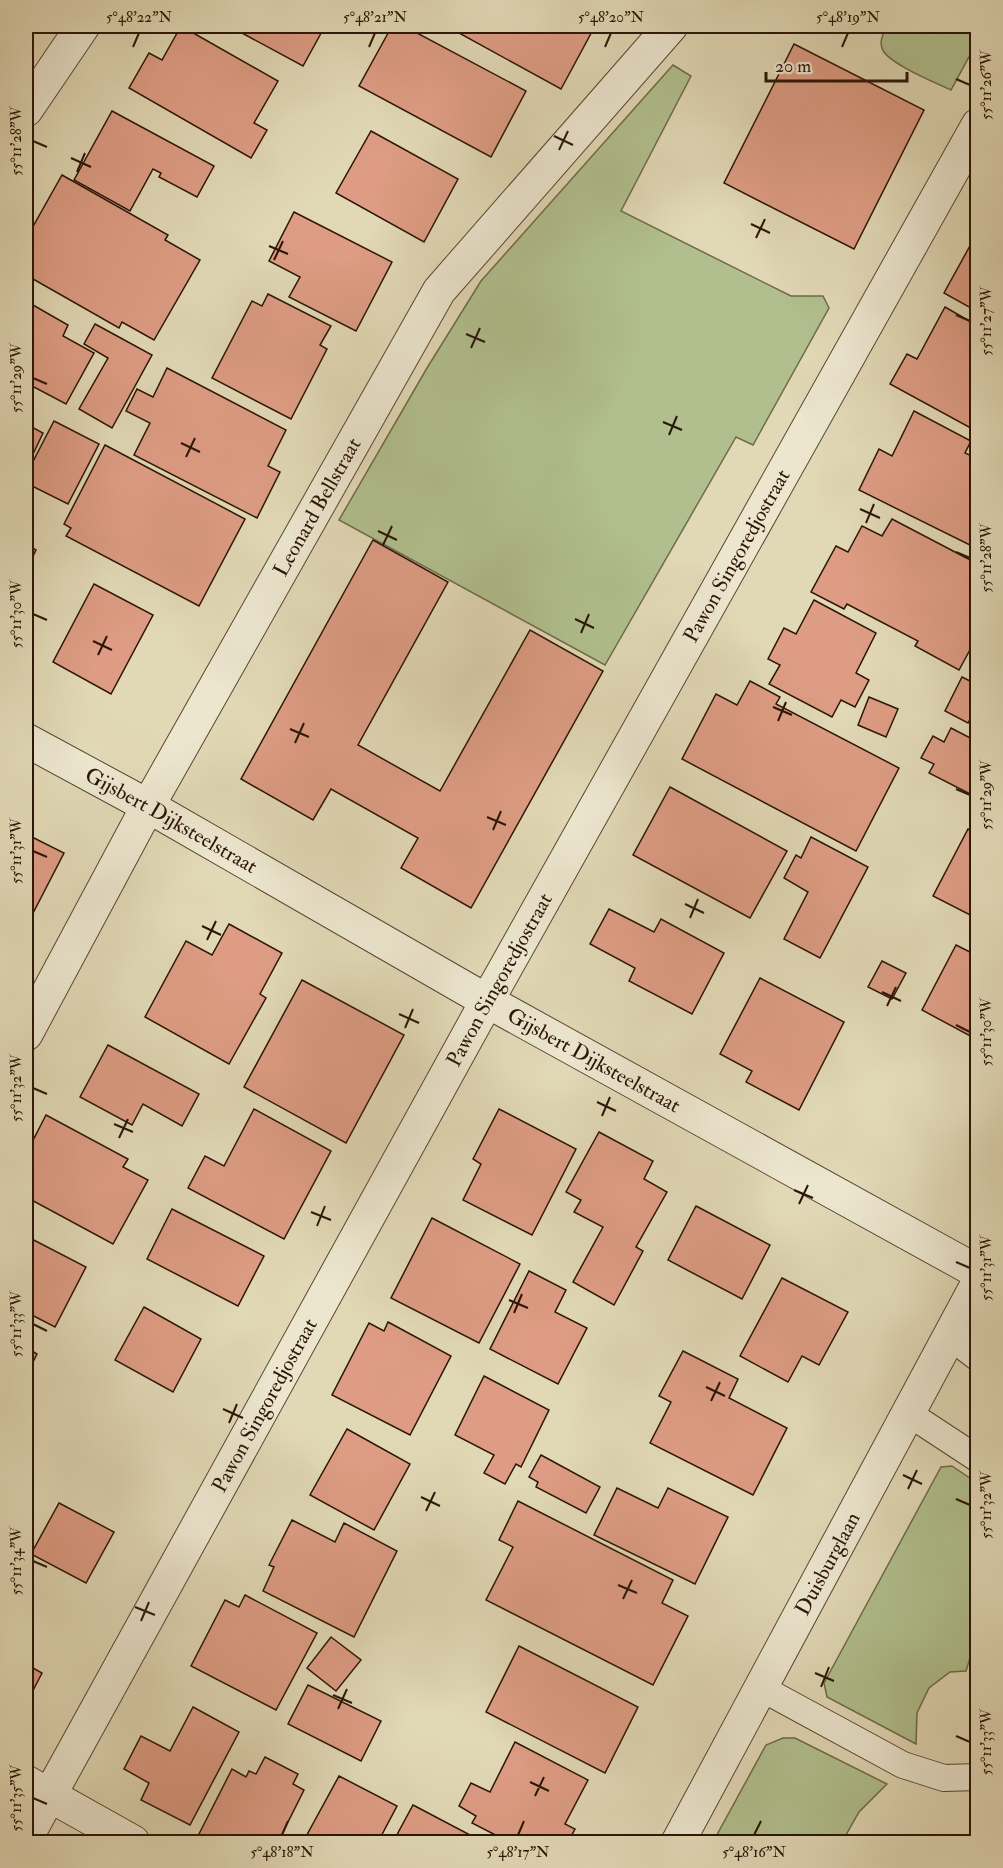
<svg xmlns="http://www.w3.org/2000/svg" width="1003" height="1868" font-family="'IM FELL Double Pica',serif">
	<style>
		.green { fill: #b1bf8e; stroke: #6e6a4a; stroke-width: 1.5 }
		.building { fill: #dd9c83; stroke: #2b1507; stroke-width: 1.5 }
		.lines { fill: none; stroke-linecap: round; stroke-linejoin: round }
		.service-casing { stroke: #584632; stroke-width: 28 }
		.minor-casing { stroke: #584632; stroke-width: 35 }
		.tertiary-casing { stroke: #584632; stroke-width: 35 }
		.service { stroke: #ece6cf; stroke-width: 26 }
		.minor { stroke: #ece6cf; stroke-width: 33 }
		.tertiary { stroke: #ece6cf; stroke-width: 33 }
		.ticks { fill: none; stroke: #2b1507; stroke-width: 2 }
		.labels { text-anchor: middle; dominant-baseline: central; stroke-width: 5; stroke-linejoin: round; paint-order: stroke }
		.street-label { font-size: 21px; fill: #2b1507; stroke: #ece6cf }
		.neatline { fill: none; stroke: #2b1507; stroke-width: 2 }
		.ticks-label { font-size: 15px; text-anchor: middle; fill: #2b1507 }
	</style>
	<rect width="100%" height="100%" fill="#e1d8b5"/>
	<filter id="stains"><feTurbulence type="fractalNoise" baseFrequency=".00333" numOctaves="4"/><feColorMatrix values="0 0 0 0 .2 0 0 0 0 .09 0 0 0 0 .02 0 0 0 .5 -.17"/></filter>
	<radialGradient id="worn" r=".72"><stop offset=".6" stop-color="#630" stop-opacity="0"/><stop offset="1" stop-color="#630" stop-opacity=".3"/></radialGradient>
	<g class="green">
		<path d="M888,26H977V42L951,90C936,83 885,62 882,48C879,40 884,32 888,26Z"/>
		<polygon points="673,65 691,76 621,211 791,296 823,296 829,308 753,445 736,437 605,665 339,520 427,368 481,281"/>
		<polygon points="952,1466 977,1483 977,1636 966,1671 950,1672 929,1688 917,1713 916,1744 827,1697 824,1683 941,1467"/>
		<polygon points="783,1738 795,1738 887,1784 859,1812 842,1842 713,1842 766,1745"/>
	</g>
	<g class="building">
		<polygon points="181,26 278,81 254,123 267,130 251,158 129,88 149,53 162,60"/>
		<polygon points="229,26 325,26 303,66"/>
		<polygon points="392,26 404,26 526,91 491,157 359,86"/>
		<polygon points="464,26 595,26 561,89 459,33"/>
		<polygon points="794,44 924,110 854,249 724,183"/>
		<polygon points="112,111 214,166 197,197 159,177 161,173 153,169 130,211 74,180"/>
		<polygon points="371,131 458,179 424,242 336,193"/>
		<polygon points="62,175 168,235 165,240 200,260 154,340 122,322 119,328 26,275 26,239"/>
		<polygon points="294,212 392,262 356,331 289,297 300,277 269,261"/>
		<polygon points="971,244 978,248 978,312 944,293"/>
		<polygon points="268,294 331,326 320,345 327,349 291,419 212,378 252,301 262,306"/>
		<polygon points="26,301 68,325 63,336 94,353 66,404 34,387 30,393 26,390"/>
		<polygon points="945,307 978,326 978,432 890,384 907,354 917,359"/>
		<polygon points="95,324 152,355 112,428 79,409 108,358 84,344"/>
		<polygon points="167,368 286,430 268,466 280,472 257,518 134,455 150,423 126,411 137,389 153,397"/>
		<polygon points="914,411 971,441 965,453 978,459 978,549 859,490 879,449 892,456"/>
		<polygon points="54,421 99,444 68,504 26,483 26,475"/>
		<polygon points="26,424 43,433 26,469"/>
		<polygon points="105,445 245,519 199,606 66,536 71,528 64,524"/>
		<polygon points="892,519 978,564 978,635 959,670 915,646 918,641 847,604 844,609 811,592 836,546 848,552 862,526 882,536"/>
		<polygon points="373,540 448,582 358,745 440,791 530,630 603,671 471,908 401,868 418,838 331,789 313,820 241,779"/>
		<polygon points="26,544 36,550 26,571"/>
		<polygon points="94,584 153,615 111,694 53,662"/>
		<polygon points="814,600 876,633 856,673 869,680 855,707 841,700 832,717 769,684 780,665 768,659 784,628 796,634"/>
		<polygon points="962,677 978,685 978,705 968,723 945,711"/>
		<polygon points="750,681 780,697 776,704 899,768 856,851 682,759 716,694 737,705"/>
		<polygon points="869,697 898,709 886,737 858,725"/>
		<polygon points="951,728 978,742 978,798 929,773 934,764 921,758 933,736 944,742"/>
		<polygon points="670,787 787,851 750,918 633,855"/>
		<polygon points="968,829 978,834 978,919 933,896"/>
		<polygon points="26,834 64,853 30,919 26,917"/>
		<polygon points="811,837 868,867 820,958 784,939 808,892 784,878 796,855 801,858"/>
		<polygon points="609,909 654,932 661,919 724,953 692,1014 629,981 635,968 590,944"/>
		<polygon points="229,924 282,953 260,994 266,998 229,1064 145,1017 186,941 212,955"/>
		<polygon points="956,945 978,956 978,1030 974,1038 922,1010"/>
		<polygon points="882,961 906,973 892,999 868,987"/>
		<polygon points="760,978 844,1022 799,1110 746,1082 752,1071 720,1054"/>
		<polygon points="302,980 404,1035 346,1143 244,1087"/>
		<polygon points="108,1045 199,1094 182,1126 143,1104 132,1125 80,1097"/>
		<polygon points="254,1109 331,1151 284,1239 188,1188 205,1156 224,1166"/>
		<polygon points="499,1109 576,1149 532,1235 463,1200 481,1164 473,1159"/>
		<polygon points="46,1115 128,1159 123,1167 148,1180 113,1244 26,1197 26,1154"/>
		<polygon points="599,1132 653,1161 644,1179 667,1192 636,1247 643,1251 614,1305 573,1282 603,1227 574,1212 581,1200 566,1192"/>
		<polygon points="696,1206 770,1245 742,1299 668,1260"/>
		<polygon points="172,1209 264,1256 238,1306 147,1259"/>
		<polygon points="432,1218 520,1264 479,1343 391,1298"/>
		<polygon points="26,1236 86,1267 55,1327 26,1312"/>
		<polygon points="529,1271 566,1290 555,1312 587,1328 558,1384 490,1349"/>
		<polygon points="782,1278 848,1312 819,1365 802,1356 788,1382 740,1356"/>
		<polygon points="144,1307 201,1339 173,1392 115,1360"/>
		<polygon points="388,1322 451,1356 410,1435 332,1395 369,1323 384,1331"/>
		<polygon points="26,1347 37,1354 26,1376"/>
		<polygon points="683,1351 738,1379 729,1398 787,1428 753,1495 650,1443 671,1402 659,1396"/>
		<polygon points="484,1376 549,1410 521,1467 516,1464 505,1484 484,1473 494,1455 455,1435"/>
		<polygon points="347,1429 410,1464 374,1530 310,1495"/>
		<polygon points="541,1455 600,1487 586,1513 536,1487 538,1482 529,1477"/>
		<polygon points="617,1488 658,1508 668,1488 728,1517 695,1584 594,1535"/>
		<polygon points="518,1501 673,1580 662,1603 688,1616 653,1685 486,1600 513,1547 499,1540"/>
		<polygon points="59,1503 114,1532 86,1583 31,1554"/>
		<polygon points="292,1520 335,1542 344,1523 397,1551 354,1637 263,1591 274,1567 269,1565"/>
		<polygon points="245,1595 317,1633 276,1710 191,1666 225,1600 239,1607"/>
		<polygon points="331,1637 361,1660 336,1691 307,1668"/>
		<polygon points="519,1646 638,1707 605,1773 486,1712"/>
		<polygon points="26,1664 42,1673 26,1704"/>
		<polygon points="308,1685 381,1721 361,1761 288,1724"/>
		<polygon points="193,1707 239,1732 190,1825 141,1800 149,1783 124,1769 141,1736 170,1751"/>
		<polygon points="515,1742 588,1780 565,1824 575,1829 568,1842 509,1842 472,1823 476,1816 459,1806 471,1783 490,1792"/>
		<polygon points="265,1757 298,1774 293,1784 304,1790 278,1842 209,1842 198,1836 232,1769 246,1777 249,1771 256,1774"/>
		<polygon points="339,1776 397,1806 378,1842 303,1842"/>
		<polygon points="413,1805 472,1836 468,1842 393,1842"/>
	</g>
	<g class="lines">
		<defs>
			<g id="service">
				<polyline points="949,1336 978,1358"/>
				<polyline points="908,1413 978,1459"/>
				<polyline points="761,1688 903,1765 944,1778 978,1777"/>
			</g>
			<g id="minor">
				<polyline points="26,110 83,26"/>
				<path id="s1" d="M26,740L148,806L487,1001L978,1272"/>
				<path id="s2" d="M26,1034L148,806L439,291L671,26"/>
				<polyline points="26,1782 133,1842"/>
				<path id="s3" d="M26,1838L487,1001L978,125"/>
			</g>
			<g id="tertiary">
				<path id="s4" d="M678,1842L978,1283"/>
			</g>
		</defs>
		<use href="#service" class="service-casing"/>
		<use href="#minor" class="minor-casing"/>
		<use href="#tertiary" class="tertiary-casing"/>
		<use href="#service" class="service"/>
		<use href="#minor" class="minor"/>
		<use href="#tertiary" class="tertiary"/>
	</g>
	<path class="ticks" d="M133,47L139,33M369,47L375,33M605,47L611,33M842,47L848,33M956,79L970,85M554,136L573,145M33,141L47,147M559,150L568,131M71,158L91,167M77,172L85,153M751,224L770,233M756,238L765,219M269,246L288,254M274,260L283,241M956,315L970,321M466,334L485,342M471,348L480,328M33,378L47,384M663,422L682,430M669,435L677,416M181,443L200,452M186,457L195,438M860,509L880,518M866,523L874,504M378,531L397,540M383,545L392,526M956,552L970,558M33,614L47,620M575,619L594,628M581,633L589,614M93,641L112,650M98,655L107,636M773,707L792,715M778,721L786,702M290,729L309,737M295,743L304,723M956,789L970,795M487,817L506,825M493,830L501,811M33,851L47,857M685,904L704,913M690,918L698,899M202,926L221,935M207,940L216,921M882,992L901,1001M887,1006L896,987M399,1014L419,1023M956,1025L970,1032M405,1028L413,1009M33,1088L47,1094M597,1102L616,1111M602,1116L610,1097M114,1124L133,1132M119,1138L128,1119M794,1190L813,1198M799,1204L808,1185M311,1212L331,1220M317,1226L325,1206M956,1262L970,1268M509,1300L528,1308M514,1313L522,1294M33,1324L47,1331M706,1387L725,1396M711,1401L720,1382M223,1409L243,1418M229,1423L237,1404M903,1475L922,1484M908,1489L917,1470M421,1497L440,1506M956,1499L970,1505M426,1511L435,1492M33,1561L47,1567M618,1585L637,1593M623,1599L632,1580M135,1607L155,1615M141,1621L149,1602M815,1673L834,1681M821,1687L829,1667M333,1695L352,1703M338,1709L347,1689M956,1736L970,1742M530,1782L549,1791M535,1796L544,1777M33,1798L47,1804M282,1835L288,1821M518,1835L524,1821M754,1835L761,1821"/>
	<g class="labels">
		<g class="street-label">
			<text stroke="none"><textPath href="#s2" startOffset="602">Leonard Bellstraat</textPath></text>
			<text stroke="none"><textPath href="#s3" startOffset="1466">Pawon Singoredjostraat</textPath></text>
			<text stroke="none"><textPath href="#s1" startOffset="166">Gijsbert Dijksteelstraat</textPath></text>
			<text stroke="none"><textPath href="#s3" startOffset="980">Pawon Singoredjostraat</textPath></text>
			<text stroke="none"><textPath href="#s1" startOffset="652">Gijsbert Dijksteelstraat</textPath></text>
			<text stroke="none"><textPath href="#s3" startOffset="494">Pawon Singoredjostraat</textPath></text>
			<text stroke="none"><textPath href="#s4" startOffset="316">Duisburglaan</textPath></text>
		</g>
	</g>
	<rect width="1003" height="1868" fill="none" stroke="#e1d8b5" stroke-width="66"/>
	<path d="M766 72v9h141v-9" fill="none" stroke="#2b1507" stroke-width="3"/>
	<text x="775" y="72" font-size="18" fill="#2b1507" stroke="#ece6cf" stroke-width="4.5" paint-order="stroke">20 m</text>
	<rect x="33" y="33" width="937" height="1802" class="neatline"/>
	<g class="ticks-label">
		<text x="139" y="22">5°48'22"N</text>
		<text x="375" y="22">5°48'21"N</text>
		<text x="611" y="22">5°48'20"N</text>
		<text x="848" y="22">5°48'19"N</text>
		<text transform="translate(986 85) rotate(-90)" y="5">55°11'26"W</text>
		<text transform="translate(16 141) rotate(-90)" y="5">55°11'28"W</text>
		<text transform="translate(986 321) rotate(-90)" y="5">55°11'27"W</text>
		<text transform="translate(16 378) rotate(-90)" y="5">55°11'29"W</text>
		<text transform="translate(986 558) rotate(-90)" y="5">55°11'28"W</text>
		<text transform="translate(16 614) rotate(-90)" y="5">55°11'30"W</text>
		<text transform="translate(986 795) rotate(-90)" y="5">55°11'29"W</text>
		<text transform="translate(16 851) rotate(-90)" y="5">55°11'31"W</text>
		<text transform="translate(986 1032) rotate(-90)" y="5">55°11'30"W</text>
		<text transform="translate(16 1088) rotate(-90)" y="5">55°11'32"W</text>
		<text transform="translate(986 1268) rotate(-90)" y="5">55°11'31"W</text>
		<text transform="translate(16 1324) rotate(-90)" y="5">55°11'33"W</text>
		<text transform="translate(986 1505) rotate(-90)" y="5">55°11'32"W</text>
		<text transform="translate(16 1561) rotate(-90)" y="5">55°11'34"W</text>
		<text transform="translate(986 1742) rotate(-90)" y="5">55°11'33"W</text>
		<text transform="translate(16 1798) rotate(-90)" y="5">55°11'35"W</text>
		<text x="282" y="1857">5°48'18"N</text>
		<text x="518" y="1857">5°48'17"N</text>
		<text x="754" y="1857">5°48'16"N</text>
	</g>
	<rect width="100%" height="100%" filter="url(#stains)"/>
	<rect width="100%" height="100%" fill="url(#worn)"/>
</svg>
